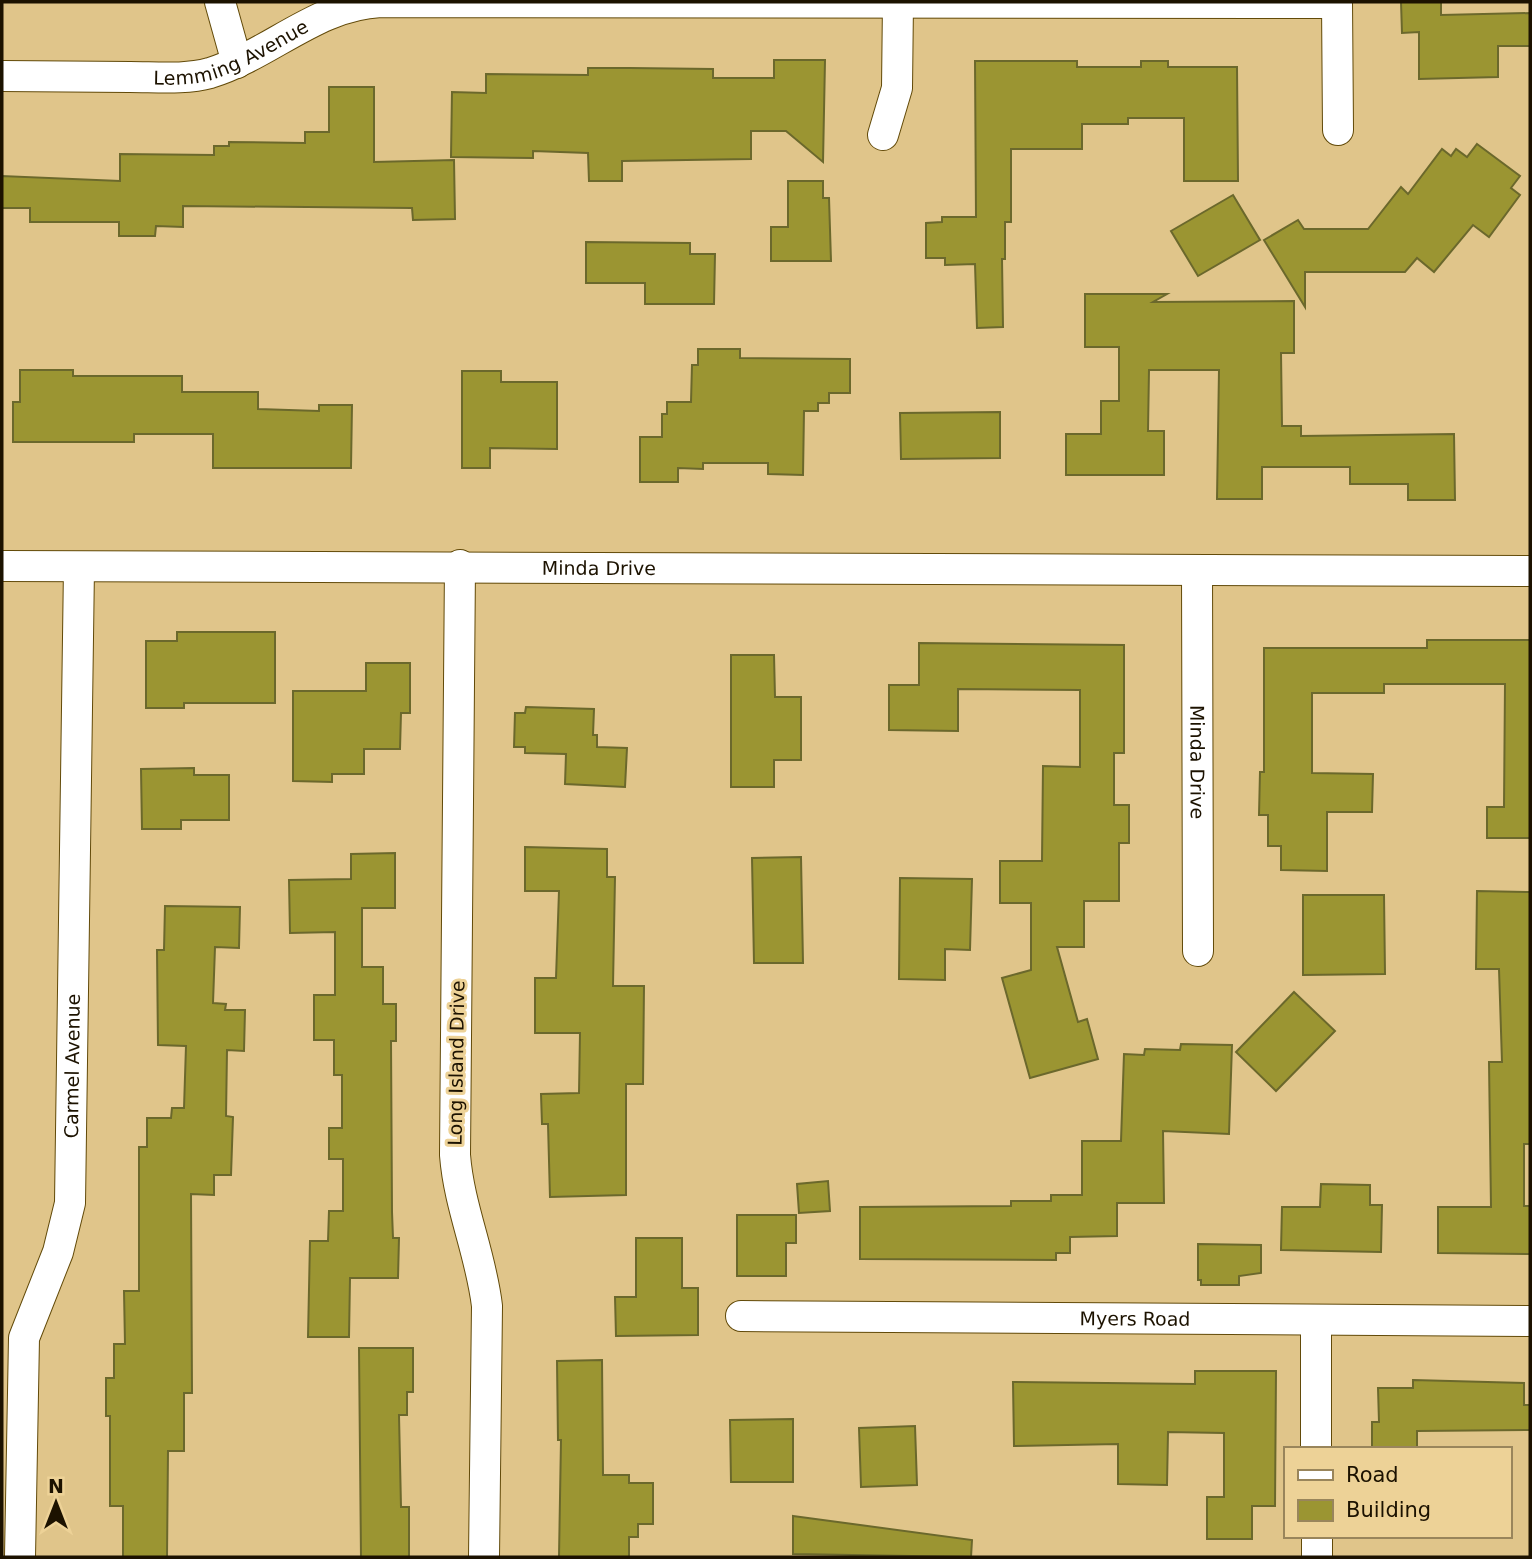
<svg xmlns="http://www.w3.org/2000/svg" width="1532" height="1559" font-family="'DejaVu Sans',sans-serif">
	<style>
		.building { fill: #9b9532; stroke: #6b682c; stroke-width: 2 }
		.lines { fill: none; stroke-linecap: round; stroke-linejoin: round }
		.minor-casing { stroke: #624a09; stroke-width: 32 }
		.minor { stroke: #fff; stroke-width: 30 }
		.labels { text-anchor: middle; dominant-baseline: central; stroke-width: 6; stroke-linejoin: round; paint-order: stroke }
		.street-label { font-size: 19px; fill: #1c1200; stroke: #edd297 }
	</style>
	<rect width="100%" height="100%" fill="#e0c58a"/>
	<g class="building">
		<polygon points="1401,2 1441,2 1441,15 1530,13 1530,46 1498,46 1498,77 1419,79 1419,32 1402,33"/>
		<polygon points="774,60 825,60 823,162 786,131 751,131 751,159 622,161 622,181 589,181 588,153 533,151 533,158 451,157 452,92 486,93 486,74 588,75 588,68 630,68 713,69 713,78 774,78"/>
		<polygon points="975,61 1077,61 1077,67 1141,67 1141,61 1168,61 1168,67 1237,67 1238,181 1184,181 1184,118 1128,118 1128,124 1082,124 1082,149 1011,149 1011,222 1005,222 1005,259 1002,259 1003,327 977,328 975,264 945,265 945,258 926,258 926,223 942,222 942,217 976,217"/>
		<polygon points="329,87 374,87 374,162 454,160 455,219 413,220 412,208 183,206 183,227 156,226 155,236 119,236 119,222 30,222 30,208 2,208 2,176 120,181 120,154 214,155 214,146 229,146 229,142 305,143 305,132 329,132"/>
		<polygon points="1477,144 1520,176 1511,188 1520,195 1489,237 1473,225 1434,272 1417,258 1405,272 1305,272 1305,307 1264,240 1298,220 1304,229 1368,229 1401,187 1408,194 1442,149 1451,156 1456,149 1467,157"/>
		<polygon points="788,181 823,181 823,198 829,198 831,261 771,261 771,227 788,227"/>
		<polygon points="1233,195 1260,240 1198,276 1171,231"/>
		<polygon points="586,242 690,243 690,254 715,254 714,304 645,304 645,283 586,283"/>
		<polygon points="1085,294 1167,294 1153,302 1294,301 1294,353 1281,353 1282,426 1301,426 1301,436 1454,434 1455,500 1408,500 1408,484 1350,484 1350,467 1262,467 1262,499 1217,499 1219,370 1149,370 1148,431 1164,431 1164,475 1066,475 1066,434 1101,434 1101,401 1119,401 1119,347 1085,347"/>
		<polygon points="698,349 740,349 740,358 850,359 850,393 829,393 829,403 818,403 818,411 804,411 803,475 768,474 768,463 703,463 703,469 678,468 678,482 640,482 640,437 662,437 662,414 667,414 667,402 691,402 692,365 698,365"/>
		<polygon points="20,370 73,370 73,376 182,376 182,392 258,392 258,409 319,411 319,405 352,405 351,468 213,468 213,434 134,434 134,442 13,442 13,402 20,402"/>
		<polygon points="462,371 501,371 501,382 557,382 557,449 490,448 490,468 462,468"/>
		<polygon points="1000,412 1000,458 901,459 900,413"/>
		<polygon points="177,632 275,632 275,703 184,703 184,708 146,708 146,641 177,641"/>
		<polygon points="1427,640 1530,640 1530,838 1487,838 1487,807 1504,807 1505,684 1384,684 1384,693 1312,693 1312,773 1373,774 1372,812 1327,812 1327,871 1281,870 1281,846 1268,846 1268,815 1259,815 1260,772 1264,772 1264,648 1427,648"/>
		<polygon points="919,643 1124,645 1124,753 1114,753 1114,805 1129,805 1129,843 1119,843 1119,901 1084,901 1084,947 1057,947 1078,1022 1087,1019 1098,1059 1030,1078 1002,978 1031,970 1031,903 1000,903 1000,861 1042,861 1043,766 1080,767 1080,690 958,689 958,731 889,730 889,685 919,685"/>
		<polygon points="731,655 774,655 775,697 801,697 801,760 774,760 774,787 731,787"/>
		<polygon points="366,663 410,663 410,713 401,713 400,749 364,749 364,774 332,774 332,782 293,781 293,691 366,691"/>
		<polygon points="526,707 594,709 593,735 597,735 597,747 627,748 625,787 565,784 566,754 525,753 525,747 514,747 515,713 525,713"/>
		<polygon points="194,768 194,775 229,775 229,820 181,820 181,829 142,829 141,769"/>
		<polygon points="525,847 607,849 607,877 615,877 613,986 644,986 643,1084 626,1084 626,1195 550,1197 548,1124 542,1124 541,1094 579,1093 580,1033 535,1033 535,978 556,978 559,891 525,891"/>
		<polygon points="395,853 395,908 362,908 362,967 383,967 383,1004 396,1004 396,1041 391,1041 392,1212 393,1238 399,1238 398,1278 350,1278 349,1337 308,1337 310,1241 328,1241 329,1211 343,1211 343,1159 329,1159 329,1128 342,1128 342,1075 334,1075 334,1040 314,1040 314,995 335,995 335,932 290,933 289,880 351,879 351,854"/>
		<polygon points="801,857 803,963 754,963 752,858"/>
		<polygon points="900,878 972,879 970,950 945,949 945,980 899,979"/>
		<polygon points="1477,891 1530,892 1530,1144 1524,1144 1524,1206 1530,1206 1530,1254 1438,1253 1438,1207 1491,1207 1489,1062 1502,1062 1499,969 1476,969"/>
		<polygon points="1303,895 1384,895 1385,974 1303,975"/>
		<polygon points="165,906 240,907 239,948 215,947 213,1003 226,1004 225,1010 245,1010 244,1051 227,1050 226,1116 233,1117 231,1175 214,1175 214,1195 191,1194 192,1393 184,1393 184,1451 168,1451 167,1557 123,1557 123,1506 110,1506 110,1416 106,1416 106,1378 114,1378 114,1344 125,1344 124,1291 139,1291 139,1147 147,1147 147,1118 171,1118 172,1108 184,1108 186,1046 158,1045 157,950 164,950"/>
		<polygon points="1294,992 1335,1031 1276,1091 1236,1052"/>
		<polygon points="1181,1044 1232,1045 1229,1134 1163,1131 1164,1203 1117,1203 1117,1236 1070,1237 1070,1253 1056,1253 1056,1260 860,1259 860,1207 1011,1206 1011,1201 1051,1201 1051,1195 1082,1195 1082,1141 1121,1141 1124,1054 1144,1055 1145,1049 1180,1050"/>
		<polygon points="828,1181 830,1211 799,1213 797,1184"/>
		<polygon points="1321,1184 1370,1185 1370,1205 1382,1205 1381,1252 1281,1250 1282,1207 1320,1207"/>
		<polygon points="737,1215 796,1215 796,1243 786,1243 786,1276 737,1276"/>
		<polygon points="636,1238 682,1238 682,1288 698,1288 698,1335 616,1336 615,1297 636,1297"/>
		<polygon points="1198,1244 1261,1245 1261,1273 1239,1276 1239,1285 1201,1285 1201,1280 1198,1280"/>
		<polygon points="359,1348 413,1348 413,1392 407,1392 407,1415 399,1415 401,1507 409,1507 409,1557 361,1557"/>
		<polygon points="602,1360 603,1475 629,1475 629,1483 653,1483 653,1524 638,1524 638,1537 629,1537 629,1557 559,1557 561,1440 558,1440 557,1361"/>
		<polygon points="1195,1371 1276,1371 1275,1506 1252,1506 1252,1539 1207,1539 1207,1497 1224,1497 1224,1433 1168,1432 1167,1485 1118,1484 1118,1444 1014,1446 1013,1382 1195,1384"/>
		<polygon points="1413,1380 1524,1383 1524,1405 1530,1405 1530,1430 1417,1431 1417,1449 1372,1449 1372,1422 1379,1422 1378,1388 1413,1388"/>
		<polygon points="793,1419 793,1482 731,1482 730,1420"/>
		<polygon points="915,1426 917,1485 861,1487 859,1428"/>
		<polygon points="793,1516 972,1540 971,1557 793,1554"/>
	</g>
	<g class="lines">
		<defs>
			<g id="minor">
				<polyline points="220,2 237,63"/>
				<polyline points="1337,2 1338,130"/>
				<path id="s1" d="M2,76C45,76 87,77 130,77C156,77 185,80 210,73C271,54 316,5 381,2L1337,3"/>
				<polyline points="883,135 897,88 898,2"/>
				<path d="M460,565L455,1155C459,1207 481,1254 487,1306L484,1557"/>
				<path id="s2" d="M2,566L1530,571"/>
				<path id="s3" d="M1197,571L1198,951"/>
				<path id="s4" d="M741,1316L1530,1321"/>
				<polyline points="1316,1320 1316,1449"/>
				<polyline points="1317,1536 1317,1557"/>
				<path id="s5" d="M20,1557L24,1338L58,1252L70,1203L79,567"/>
			</g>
		</defs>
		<use href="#minor" class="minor-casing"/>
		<use href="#minor" class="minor"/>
	</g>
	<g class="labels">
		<g class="street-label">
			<text stroke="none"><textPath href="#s1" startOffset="234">Lemming Avenue</textPath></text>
			<text stroke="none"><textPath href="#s2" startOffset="597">Minda Drive</textPath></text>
			<text stroke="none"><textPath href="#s3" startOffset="191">Minda Drive</textPath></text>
			<text transform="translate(456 1063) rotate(-89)">Long Island Drive</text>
			<text stroke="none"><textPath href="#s5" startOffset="499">Carmel Avenue</textPath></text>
			<text stroke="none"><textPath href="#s4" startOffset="394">Myers Road</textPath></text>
		</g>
	</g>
	<rect width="1532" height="1559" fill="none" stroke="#1c1200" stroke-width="7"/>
	<rect x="1284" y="1447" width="228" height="91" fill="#edd297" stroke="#99855b" stroke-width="2"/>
	<rect x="1298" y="1470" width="35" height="10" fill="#ffffff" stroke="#99855b" stroke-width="2"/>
	<text x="1346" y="1482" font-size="21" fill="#1c1200">Road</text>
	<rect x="1298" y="1500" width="35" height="21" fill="#9b9532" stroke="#99855b" stroke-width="2"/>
	<text x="1346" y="1517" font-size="21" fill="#1c1200">Building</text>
	<g transform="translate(56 1503)" stroke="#edd297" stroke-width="5" paint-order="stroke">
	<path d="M0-5L12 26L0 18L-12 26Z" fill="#1c1200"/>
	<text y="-10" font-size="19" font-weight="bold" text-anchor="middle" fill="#1c1200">N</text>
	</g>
</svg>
